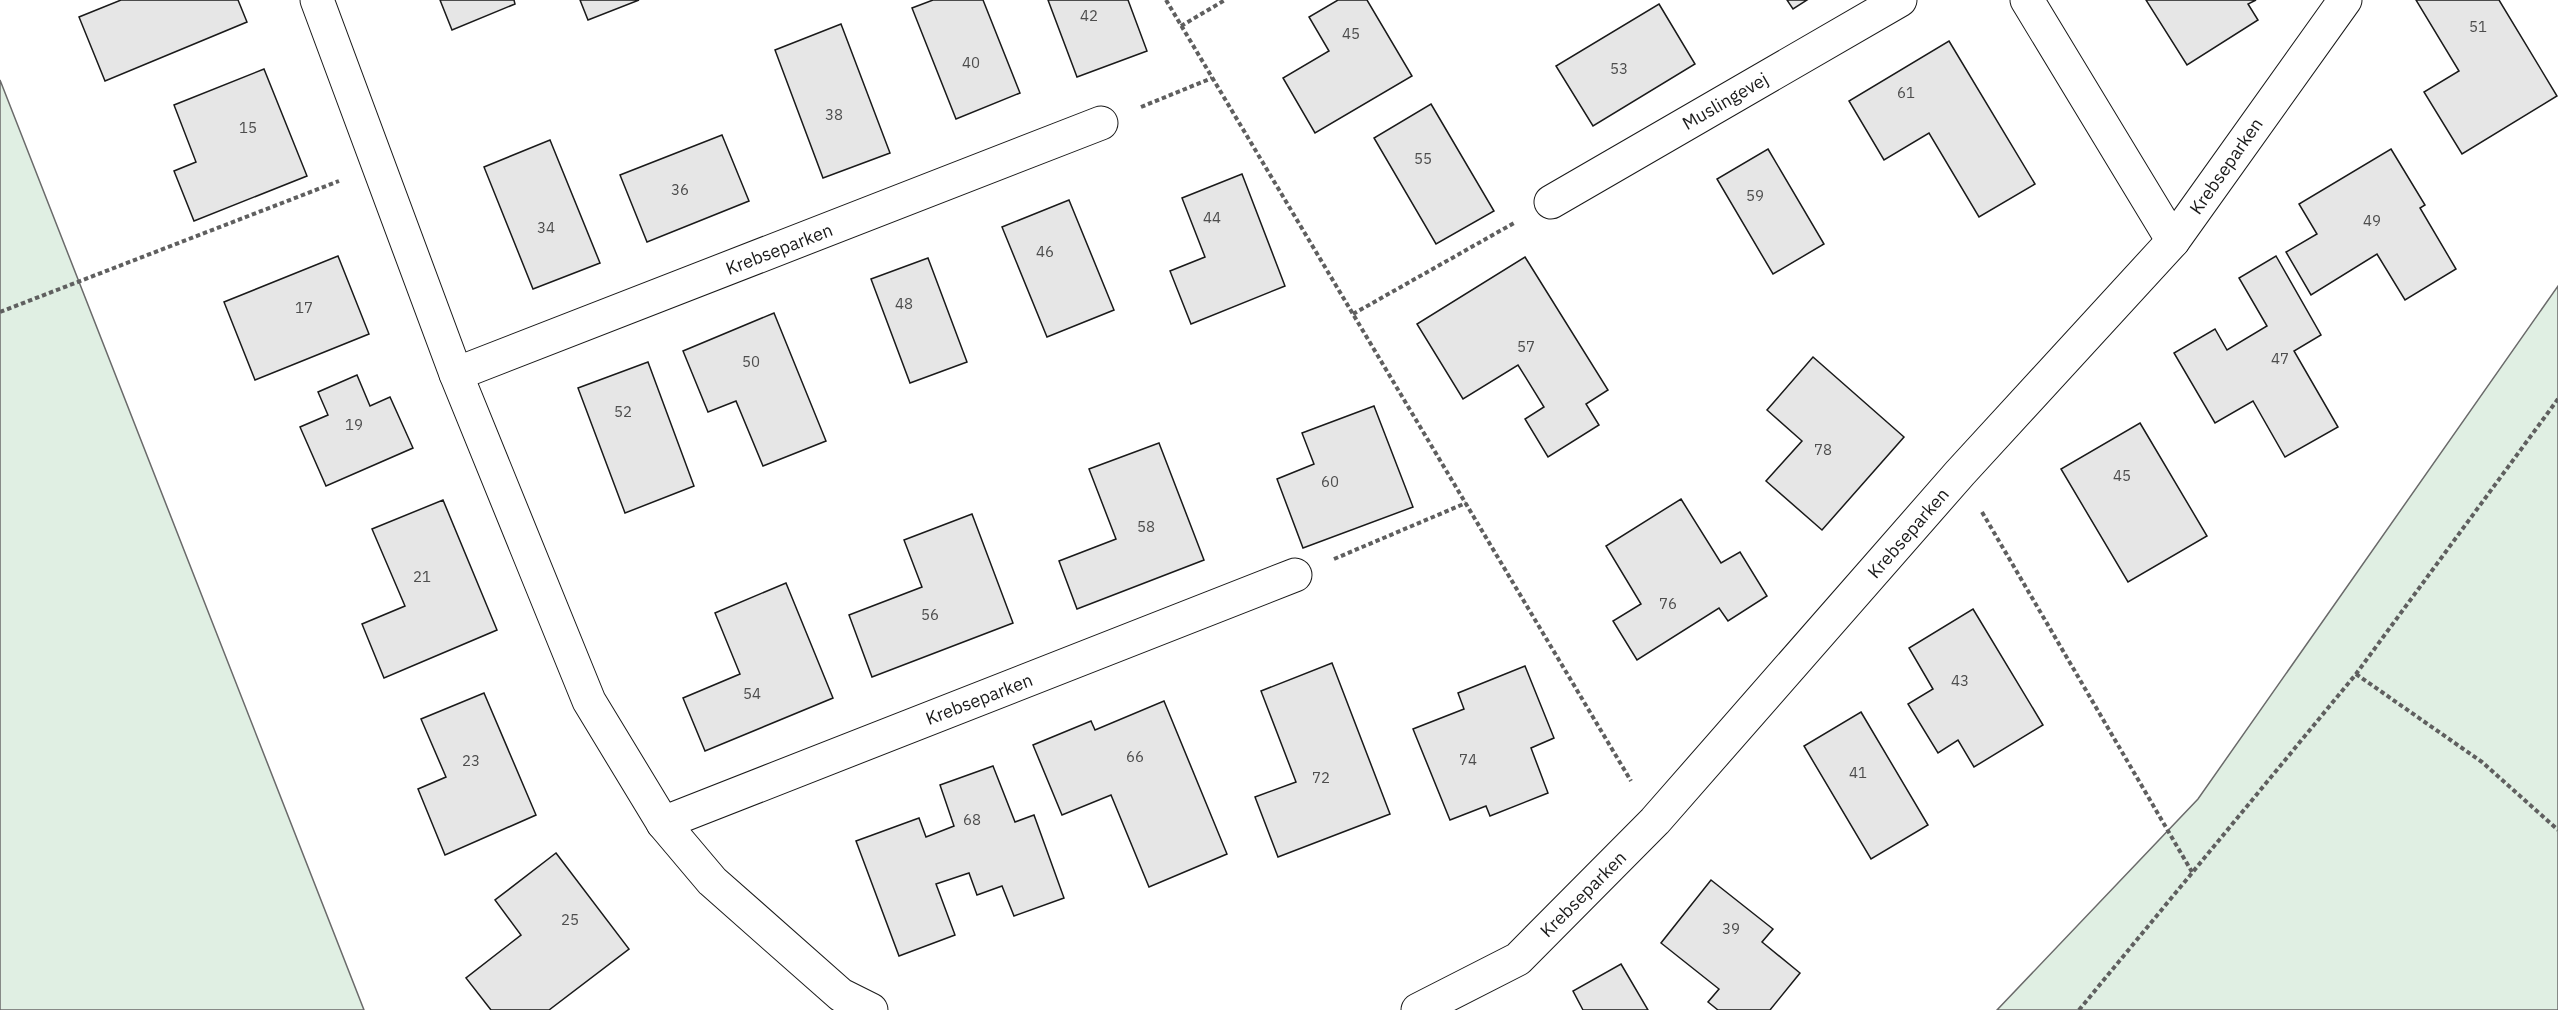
<svg xmlns="http://www.w3.org/2000/svg" width="2558" height="1010" font-family="'IBM Plex Sans',sans-serif">
	<style>
		.green { fill: #e0efe3; stroke: #6a6a6a; stroke-width: 1.5 }
		.building { fill: #e6e6e6; stroke: #1a1a1a; stroke-width: 1.5 }
		.lines { fill: none; stroke-linecap: round; stroke-linejoin: round }
		.minor-casing { stroke: #1a1a1a; stroke-width: 35 }
		.path { stroke: #5f5f5f; stroke-width: 4; stroke-dasharray: 4.5 3; stroke-linecap: butt }
		.minor { stroke: #fff; stroke-width: 33 }
		.labels { text-anchor: middle; dominant-baseline: central; stroke-width: 4.5; stroke-linejoin: round; paint-order: stroke }
		.number-label { font-size: 15px; fill: #4d4d4d }
		.street-label { font-size: 18px; fill: #1a1a1a; stroke: #fff }
	</style>
	<rect width="100%" height="100%" fill="#fff"/>
	<g class="green">
		<polygon points="0,80 364,1010 0,1010"/>
		<polygon points="2558,286 2558,1010 1997,1010 2198,799"/>
	</g>
	<g class="building">
		<polygon points="121,0 238,0 247,22 105,81 79,17"/>
		<polygon points="440,0 514,0 515,4 452,30"/>
		<polygon points="580,0 639,0 588,20"/>
		<polygon points="933,0 983,0 1020,93 956,119 912,8"/>
		<polygon points="1048,0 1128,0 1147,51 1077,77"/>
		<polygon points="1338,0 1367,0 1412,76 1315,133 1283,78 1329,51 1309,17"/>
		<polygon points="1787,0 1807,0 1793,9"/>
		<polygon points="2146,0 2256,0 2248,4 2258,20 2187,65"/>
		<polygon points="2416,0 2499,0 2557,96 2462,154 2424,92 2459,71"/>
		<polygon points="1659,4 1695,64 1593,126 1556,66"/>
		<polygon points="841,24 890,153 823,178 775,50"/>
		<polygon points="1949,41 2035,184 1979,217 1929,133 1884,160 1849,101"/>
		<polygon points="264,69 307,176 194,221 174,171 196,162 174,105"/>
		<polygon points="1431,104 1494,211 1436,244 1374,138"/>
		<polygon points="722,135 749,201 647,242 620,175"/>
		<polygon points="550,140 600,263 533,289 484,167"/>
		<polygon points="1768,149 1824,244 1773,274 1717,179"/>
		<polygon points="2391,149 2425,205 2420,208 2456,269 2405,300 2377,254 2311,295 2286,252 2317,234 2299,204"/>
		<polygon points="1242,174 1285,286 1191,324 1170,271 1205,257 1182,198"/>
		<polygon points="1069,200 1114,310 1047,337 1002,227"/>
		<polygon points="338,256 369,334 255,380 224,302"/>
		<polygon points="2276,256 2321,335 2294,351 2338,427 2285,457 2253,401 2215,423 2174,353 2215,329 2227,350 2267,326 2239,278"/>
		<polygon points="1525,257 1608,390 1586,404 1599,425 1548,457 1525,419 1544,407 1518,365 1463,399 1417,324"/>
		<polygon points="928,258 967,362 910,383 871,279"/>
		<polygon points="774,313 826,441 763,466 736,401 708,412 683,351"/>
		<polygon points="1813,357 1904,437 1822,530 1766,481 1802,441 1767,410"/>
		<polygon points="648,362 694,486 625,513 578,388"/>
		<polygon points="357,375 370,406 390,397 413,448 326,486 300,427 328,415 318,392"/>
		<polygon points="1374,406 1413,507 1303,548 1277,479 1314,464 1302,433"/>
		<polygon points="2140,423 2207,536 2128,582 2061,469"/>
		<polygon points="1159,443 1204,560 1077,609 1059,561 1116,539 1089,469"/>
		<polygon points="1681,499 1721,563 1740,552 1767,596 1728,621 1719,608 1637,660 1613,621 1641,604 1606,546"/>
		<polygon points="443,500 497,630 384,678 362,624 405,606 372,529"/>
		<polygon points="972,514 1013,623 872,677 849,615 922,587 904,540"/>
		<polygon points="786,583 833,698 705,751 683,698 740,674 715,613"/>
		<polygon points="1973,609 2043,725 1974,767 1958,740 1938,753 1908,704 1933,689 1909,648"/>
		<polygon points="1332,663 1390,814 1278,857 1255,797 1296,782 1261,691"/>
		<polygon points="1525,666 1554,738 1531,748 1548,793 1490,816 1486,806 1450,820 1413,729 1464,709 1458,693"/>
		<polygon points="484,693 536,815 445,855 418,789 446,777 421,719"/>
		<polygon points="1164,701 1227,854 1149,887 1111,795 1062,815 1033,745 1091,721 1095,730"/>
		<polygon points="1861,712 1928,825 1871,859 1804,746"/>
		<polygon points="993,766 1015,822 1034,815 1064,898 1014,916 1002,886 977,895 969,873 936,884 955,935 899,956 856,841 919,818 926,837 954,826 940,785"/>
		<polygon points="556,853 629,949 549,1010 491,1010 466,978 521,935 495,900"/>
		<polygon points="1711,880 1773,929 1762,942 1800,973 1770,1010 1718,1010 1708,1002 1719,989 1661,943"/>
		<polygon points="1621,964 1648,1010 1583,1010 1573,991"/>
	</g>
	<g class="lines">
		<defs>
			<g id="minor">
				<polyline points="317,0 456,374 589,701 663,823 712,881 841,995 871,1010"/>
				<polyline points="2027,0 2173,241"/>
				<polyline points="1551,202 1900,0"/>
				<polyline points="456,374 1101,123"/>
				<polyline points="663,823 1295,575"/>
				<polyline points="1418,1010 1518,959 1655,821 1960,473 2173,241 2345,0"/>
			</g>
		</defs>
		<use href="#minor" class="minor-casing"/>
		<g class="path">
			<polyline points="1166,0 1631,781"/>
			<polyline points="1181,26 1225,0"/>
			<polyline points="1141,107 1212,78"/>
			<polyline points="0,312 339,181"/>
			<polyline points="1353,314 1514,223"/>
			<polyline points="1982,512 2192,872"/>
			<polyline points="1334,559 1466,503"/>
			<polyline points="2356,674 2482,762 2558,830"/>
			<polyline points="2079,1010 2356,674 2558,399"/>
		</g>
		<use href="#minor" class="minor"/>
	</g>
	<g class="labels">
		<g class="number-label">
			<text x="1089" y="15">42</text>
			<text x="2478" y="26">51</text>
			<text x="1351" y="33">45</text>
			<text x="971" y="62">40</text>
			<text x="1619" y="68">53</text>
			<text x="1906" y="92">61</text>
			<text x="834" y="114">38</text>
			<text x="248" y="127">15</text>
			<text x="1423" y="158">55</text>
			<text x="680" y="189">36</text>
			<text x="1755" y="195">59</text>
			<text x="1212" y="217">44</text>
			<text x="2372" y="220">49</text>
			<text x="546" y="227">34</text>
			<text x="1045" y="251">46</text>
			<text x="904" y="303">48</text>
			<text x="304" y="307">17</text>
			<text x="1526" y="346">57</text>
			<text x="2280" y="358">47</text>
			<text x="751" y="361">50</text>
			<text x="623" y="411">52</text>
			<text x="354" y="424">19</text>
			<text x="1823" y="449">78</text>
			<text x="2122" y="475">45</text>
			<text x="1330" y="481">60</text>
			<text x="1146" y="526">58</text>
			<text x="422" y="576">21</text>
			<text x="1668" y="603">76</text>
			<text x="930" y="614">56</text>
			<text x="1960" y="680">43</text>
			<text x="752" y="693">54</text>
			<text x="1135" y="756">66</text>
			<text x="1468" y="759">74</text>
			<text x="471" y="760">23</text>
			<text x="1858" y="772">41</text>
			<text x="1321" y="777">72</text>
			<text x="972" y="819">68</text>
			<text x="570" y="919">25</text>
			<text x="1731" y="928">39</text>
		</g>
		<g class="street-label">
			<text transform="translate(1725 101) rotate(-30)">Muslingevej</text>
			<text transform="translate(2226 166) rotate(-55)">Krebseparken</text>
			<text transform="translate(779 249) rotate(-21)">Krebseparken</text>
			<text transform="translate(1908 533) rotate(-49)">Krebseparken</text>
			<text transform="translate(979 699) rotate(-21)">Krebseparken</text>
			<text transform="translate(1583 894) rotate(-45)">Krebseparken</text>
		</g>
	</g>
</svg>
